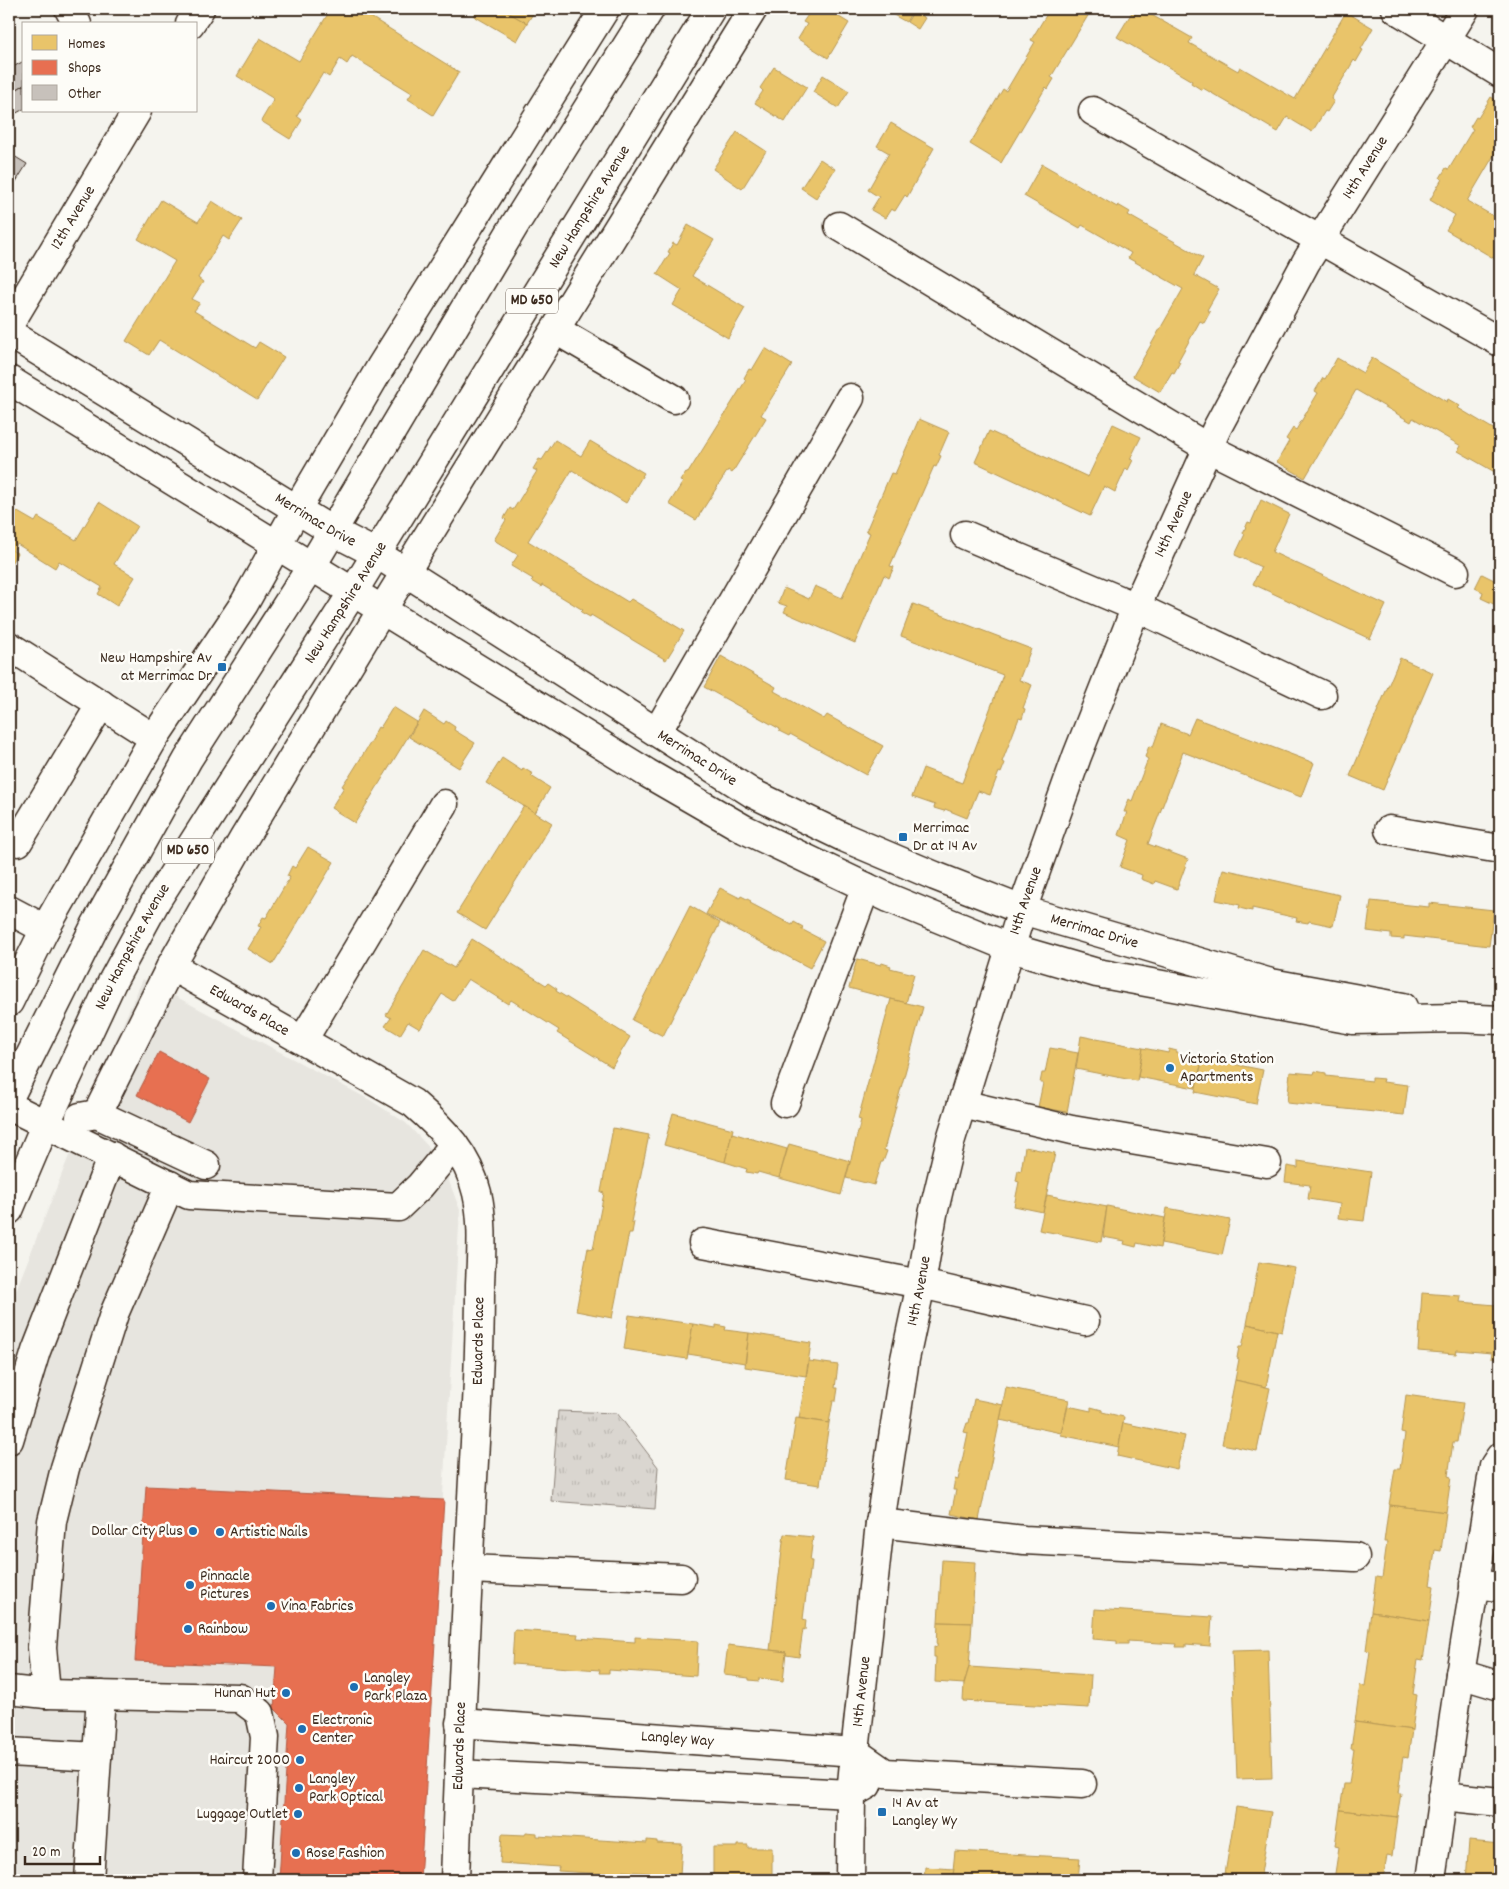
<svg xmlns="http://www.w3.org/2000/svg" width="1509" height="1889" font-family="Dekko,sans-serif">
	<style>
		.built { fill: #e7e5df }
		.grass { fill: url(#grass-tufts); stroke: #8a8077 }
		.homes { fill: #e9c46a; stroke: #b59653 }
		.shops { fill: #e76f51; stroke: #b35a42 }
		.building { fill: #c7c1bb; stroke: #3b2a1e }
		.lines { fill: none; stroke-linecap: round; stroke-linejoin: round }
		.minor-casing { stroke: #3b2a1e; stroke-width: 31 }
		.major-casing { stroke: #3b2a1e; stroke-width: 31 }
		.minor { stroke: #fdfcf7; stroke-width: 28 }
		.major { stroke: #fdfcf7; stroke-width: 28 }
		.poi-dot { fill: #1f6fb2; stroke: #fdfcf7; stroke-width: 2 }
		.labels { text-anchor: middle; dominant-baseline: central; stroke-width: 5; stroke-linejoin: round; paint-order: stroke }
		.shield { fill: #fdfcf7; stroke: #75695f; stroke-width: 1 }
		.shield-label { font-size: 15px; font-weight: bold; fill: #3b2a1e }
		.street-label { font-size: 16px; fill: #3b2a1e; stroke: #fdfcf7 }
		.poi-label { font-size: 16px; fill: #3b2a1e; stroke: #fdfcf7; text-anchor: start }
	</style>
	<defs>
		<pattern id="grass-tufts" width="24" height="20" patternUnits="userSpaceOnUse" patternTransform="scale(1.25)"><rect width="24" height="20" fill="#dad6d0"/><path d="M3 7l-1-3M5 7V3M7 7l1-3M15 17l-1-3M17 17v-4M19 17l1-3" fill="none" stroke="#bcb8b2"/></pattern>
	</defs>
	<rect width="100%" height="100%" fill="#f5f4ee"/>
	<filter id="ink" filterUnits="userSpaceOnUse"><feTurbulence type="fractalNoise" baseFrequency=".02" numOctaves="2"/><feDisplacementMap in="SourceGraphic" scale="10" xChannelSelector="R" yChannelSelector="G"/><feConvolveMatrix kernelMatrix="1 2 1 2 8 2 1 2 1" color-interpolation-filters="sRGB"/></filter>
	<g filter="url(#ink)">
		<polygon class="built" points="143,979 370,1100 406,1123 441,1160 460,1210 420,1880 9,1880 9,1308 108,1057"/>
		<polygon class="grass" points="558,1411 617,1413 658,1467 655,1509 551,1501"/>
		<g class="homes">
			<polygon points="331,9 362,9 361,11 459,72 433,115 408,99 412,93 352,56 347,64 340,59 329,77 323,73 297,116 302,120 290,139 261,121 274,99 237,76 260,38 299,61"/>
			<polygon points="478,9 502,9 527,23 517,41 474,16"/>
			<polygon points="502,9 536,9 527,23"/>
			<polygon points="812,9 826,9 849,23 828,58 798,39 807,24 803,22"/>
			<polygon points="893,9 910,9 913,10 906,22 890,13"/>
			<polygon points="1050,9 1092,9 1051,77 1054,79 1048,89 1046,87 1001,163 970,144 1003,89 1006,91 1035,42 1031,40"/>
			<polygon points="1134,9 1141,9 1192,38 1189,43 1238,71 1240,67 1295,99 1346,12 1373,28 1361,49 1363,50 1356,62 1354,60 1331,99 1334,101 1327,112 1325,111 1312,132 1287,117 1278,132 1203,88 1202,90 1191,83 1192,81 1117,37"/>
			<polygon points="914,11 925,18 918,29 907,22"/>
			<polygon points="774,67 807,87 785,122 755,103 763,91 760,88"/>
			<polygon points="823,75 849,91 838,108 813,92"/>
			<polygon points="1491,97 1500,102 1500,145 1467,201 1500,220 1500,262 1446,230 1455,215 1430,200 1442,179 1440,178 1446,168 1449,169 1473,129 1470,127 1476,117 1478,118"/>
			<polygon points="891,123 934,148 907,197 905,195 895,211 891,209 885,218 871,210 879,197 868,190 889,153 877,146"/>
			<polygon points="737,132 766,151 742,189 713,169"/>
			<polygon points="820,159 835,169 816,198 801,188"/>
			<polygon points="1042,164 1117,207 1118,205 1130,212 1128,215 1203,258 1194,275 1219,289 1207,310 1210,312 1204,323 1200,321 1178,361 1180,362 1174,373 1172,372 1160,392 1133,376 1183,289 1128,258 1131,253 1082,225 1080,228 1024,196"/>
			<polygon points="161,200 198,222 212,201 242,220 229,240 223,236 198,278 203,282 192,299 200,303 194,311 255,348 259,342 284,357 257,400 159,340 149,355 126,341 175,261 138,239"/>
			<polygon points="688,225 714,240 692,276 745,308 728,338 673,305 682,290 657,274 670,253 668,252 673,243 677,245"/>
			<polygon points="765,348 792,365 761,415 766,418 732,473 728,470 696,520 669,504 683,482 680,481 686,472 688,473 746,380 744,378 749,369 752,370"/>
			<polygon points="1337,358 1363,373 1372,358 1447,402 1448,399 1460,406 1458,408 1500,433 1500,475 1458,451 1461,446 1413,418 1411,422 1356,390 1305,478 1277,462 1289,441 1286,439 1293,428 1296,430 1318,393 1315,391 1323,378 1325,379"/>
			<polygon points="919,419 949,432 939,455 941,456 936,467 934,466 890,566 894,567 889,578 884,575 855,643 784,612 787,606 778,603 784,588 809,599 815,586 842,598 870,533 866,531 891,473 895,474"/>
			<polygon points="1113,424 1141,437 1130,459 1133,460 1128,470 1126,468 1115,492 1104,486 1090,516 975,462 989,431 1088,477"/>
			<polygon points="555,440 581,456 590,441 644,473 626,503 572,470 528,541 628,602 631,599 684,631 666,660 591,615 590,617 581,612 583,610 542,585 541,587 531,581 533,579 511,566 518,555 494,540 506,520 504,518 510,508 513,510 537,471 533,469 539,459 542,460"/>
			<polygon points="1261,500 1289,514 1272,552 1386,605 1370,639 1253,584 1261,567 1235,555 1245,534 1243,533 1248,522 1251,523"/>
			<polygon points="99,502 137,526 114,564 135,577 117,606 98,594 102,587 59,561 55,568 17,544 13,551 17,553 9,567 9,507 35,522 38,517 76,540"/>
			<polygon points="1482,574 1500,583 1500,609 1497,608 1498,606 1481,598 1483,592 1475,588"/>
			<polygon points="913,604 1031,649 1019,680 1032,685 1023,708 1025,709 1022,719 1019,718 1002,762 1005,763 1001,773 999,772 990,795 978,791 967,818 945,809 944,811 934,808 935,805 912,797 923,768 962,783 1003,675 901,636"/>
			<polygon points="721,656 776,687 774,691 824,719 827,715 883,746 866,775 790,734 789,736 779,731 780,729 704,687"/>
			<polygon points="1400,658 1433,673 1383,790 1350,776"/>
			<polygon points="393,707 417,722 355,823 331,808 344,787 342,786 348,777 349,777 374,737 373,736 378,727 380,728"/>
			<polygon points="424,711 444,724 446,721 455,727 454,730 475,743 459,768 409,737"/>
			<polygon points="1195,718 1314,763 1301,797 1183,752 1148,844 1188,859 1177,889 1155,881 1154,884 1141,879 1142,875 1120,867 1130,840 1119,835 1127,812 1124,812 1129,799 1132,801 1148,759 1145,757 1149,746 1153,747 1161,724 1188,734"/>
			<polygon points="502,758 522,771 523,768 533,774 531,776 550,788 535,813 486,783"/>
			<polygon points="524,806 552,823 485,930 457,913"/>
			<polygon points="308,847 334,862 273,964 248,949 261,927 258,926 263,917 266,918 290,877 287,876 292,866 295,868"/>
			<polygon points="1223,869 1340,895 1333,926 1309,921 1308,923 1296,921 1297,918 1252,908 1252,911 1239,908 1240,905 1216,900"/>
			<polygon points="720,888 740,898 741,896 751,901 750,903 792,925 794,922 803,927 801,929 824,941 810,968 706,914"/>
			<polygon points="1371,901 1429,907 1429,903 1494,910 1489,946 1404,936 1404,939 1391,938 1391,934 1367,931"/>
			<polygon points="690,906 720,923 663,1036 632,1020"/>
			<polygon points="472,939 546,985 548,983 557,989 556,991 630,1037 612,1067 557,1033 559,1030 511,1000 508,1004 468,979 453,1001 442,994 420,1029 408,1022 400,1035 385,1026 391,1018 386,1015 424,950 454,968"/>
			<polygon points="857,959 881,965 882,963 891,966 890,968 914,974 906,1003 849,988"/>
			<polygon points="891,999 923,1007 884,1150 887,1151 883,1162 881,1162 874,1185 846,1178 861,1120 858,1119"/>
			<polygon points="1081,1036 1143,1048 1137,1081 1076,1069"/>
			<polygon points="1050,1048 1078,1053 1067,1112 1038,1107 1043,1083 1040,1083 1042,1073 1045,1073"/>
			<polygon points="1143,1048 1168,1053 1169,1049 1177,1051 1177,1053 1203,1058 1195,1088 1138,1077"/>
			<polygon points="1203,1058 1263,1070 1256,1104 1195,1092"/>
			<polygon points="1315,1071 1326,1073 1326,1076 1372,1081 1372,1078 1384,1079 1383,1082 1408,1085 1404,1115 1287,1103 1290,1072 1314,1074"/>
			<polygon points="673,1113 733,1129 725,1162 664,1145"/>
			<polygon points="613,1128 649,1135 631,1222 634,1222 632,1233 629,1233 612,1318 576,1311 588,1248 593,1249 604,1193 601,1192"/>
			<polygon points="732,1133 787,1149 779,1178 758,1172 757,1174 746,1172 747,1169 725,1162"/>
			<polygon points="789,1144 850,1161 841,1195 779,1178"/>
			<polygon points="1025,1147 1055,1153 1043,1212 1014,1206 1019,1182 1016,1181 1018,1170 1021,1171"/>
			<polygon points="1298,1161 1371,1172 1364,1221 1338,1218 1340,1204 1308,1199 1310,1185 1285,1182 1287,1166 1298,1168"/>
			<polygon points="1047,1195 1107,1207 1101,1242 1039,1230"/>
			<polygon points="1107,1206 1165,1218 1160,1248 1137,1243 1136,1247 1124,1244 1125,1241 1103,1237"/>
			<polygon points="1167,1208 1230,1220 1222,1255 1161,1243"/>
			<polygon points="1259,1262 1295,1268 1282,1332 1247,1324"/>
			<polygon points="1422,1293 1461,1296 1460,1302 1496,1305 1496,1300 1500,1300 1500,1359 1491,1358 1492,1353 1457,1350 1456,1354 1418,1351"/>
			<polygon points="629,1315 693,1324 687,1359 624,1349"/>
			<polygon points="693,1324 716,1328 716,1325 726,1327 725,1330 749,1333 745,1363 688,1354"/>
			<polygon points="1247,1324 1277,1331 1266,1387 1235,1380 1239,1359 1237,1358 1239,1347 1242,1347"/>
			<polygon points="749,1333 811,1343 806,1376 745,1367"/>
			<polygon points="809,1361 838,1365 835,1388 838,1388 836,1401 833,1401 829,1423 799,1418"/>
			<polygon points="1235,1380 1270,1388 1257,1451 1222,1444"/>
			<polygon points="1006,1387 1069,1400 1061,1433 1000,1420"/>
			<polygon points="1406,1395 1463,1403 1457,1442 1453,1442 1448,1476 1451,1477 1446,1512 1389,1505 1395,1469 1400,1469 1405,1434 1401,1433"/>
			<polygon points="974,1399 1003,1405 979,1520 951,1514 956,1490 953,1490 955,1479 958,1480 968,1433 964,1432 967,1423 969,1423"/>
			<polygon points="1068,1406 1091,1411 1091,1407 1102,1410 1102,1412 1124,1417 1119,1447 1061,1435"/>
			<polygon points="796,1418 829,1423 820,1485 786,1480"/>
			<polygon points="1123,1423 1185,1436 1177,1469 1117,1456"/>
			<polygon points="1389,1505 1446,1512 1441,1551 1435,1550 1430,1585 1434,1586 1429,1621 1371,1612 1376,1577 1382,1578 1387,1542 1384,1542"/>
			<polygon points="784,1534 813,1537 810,1561 812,1561 811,1571 809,1571 803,1619 806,1620 805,1630 803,1629 799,1657 786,1655 786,1652 770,1650"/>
			<polygon points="942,1560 975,1562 972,1623 938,1622"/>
			<polygon points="1095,1609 1212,1617 1210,1646 1186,1644 1186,1647 1175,1647 1176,1644 1128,1641 1128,1644 1117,1644 1117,1641 1093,1639"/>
			<polygon points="1371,1612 1429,1621 1423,1660 1418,1659 1413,1694 1417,1695 1412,1730 1355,1722 1360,1685 1365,1686 1370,1651 1366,1650"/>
			<polygon points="938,1622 972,1623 969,1667 964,1684 935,1682 936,1657 934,1657 934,1646 937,1647"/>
			<polygon points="514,1630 578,1634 577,1638 635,1642 635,1637 698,1641 696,1676 609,1670 609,1673 599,1673 600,1670 512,1664"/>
			<polygon points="728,1645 786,1652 783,1681 759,1678 759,1681 749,1680 749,1678 724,1675"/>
			<polygon points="1268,1650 1272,1778 1237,1779 1232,1651"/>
			<polygon points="969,1667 1091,1675 1089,1708 963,1701 964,1684"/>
			<polygon points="1355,1722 1412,1730 1408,1758 1403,1757 1398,1793 1401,1793 1397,1817 1340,1810 1344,1784 1349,1784 1354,1749 1351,1749"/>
			<polygon points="1236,1807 1271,1812 1260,1880 1224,1880"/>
			<polygon points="1340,1810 1397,1817 1392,1856 1387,1855 1383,1880 1334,1880 1339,1847 1335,1846"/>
			<polygon points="526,1832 537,1833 537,1836 647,1843 647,1840 657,1841 657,1843 682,1844 680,1875 622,1871 621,1875 558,1871 559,1867 500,1863 502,1834 525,1835"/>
			<polygon points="1469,1841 1500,1844 1500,1880 1466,1880"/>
			<polygon points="738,1845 748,1845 748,1848 772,1848 772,1877 713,1877 713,1847 738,1847"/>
			<polygon points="955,1851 1080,1858 1078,1880 952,1880"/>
			<polygon points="925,1867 954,1869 952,1880 924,1880"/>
			<polygon points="785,1877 785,1880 756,1880 756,1878"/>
		</g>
		<g class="shops">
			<polygon points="159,1052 210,1079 188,1122 137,1095"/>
			<polygon points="146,1486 444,1500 420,1880 279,1880 289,1723 274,1708 277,1667 135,1661"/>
		</g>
		<g class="building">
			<polygon points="24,61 24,85 9,94 9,69"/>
			<polygon points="24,85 24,109 9,117 9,94"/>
			<polygon points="9,153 27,164 17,180 9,175"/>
			<polygon points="9,175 17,180 9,193"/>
		</g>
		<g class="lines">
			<defs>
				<g id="minor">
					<polyline points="69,9 77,24"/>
					<polyline points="1396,9 1500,73"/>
					<polyline points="190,24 200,9"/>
					<polyline points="1093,111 1500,342"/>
					<polyline points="839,226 1208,448 1455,572"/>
					<path id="s1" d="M9,325L137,111"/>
					<polyline points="556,330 674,399"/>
					<path id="s2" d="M9,333L332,531L377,554L752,793L843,837L935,876L1022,910L1271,983L1403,1007"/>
					<polyline points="9,380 647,773 744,829 889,898 1011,948 1097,973 1353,1020 1458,1018 1500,1020"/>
					<polyline points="965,535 1136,607 1322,695"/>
					<polyline points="9,646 154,738"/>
					<polyline points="657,732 850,398"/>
					<polyline points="1389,830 1500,849"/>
					<polyline points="18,842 101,704"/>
					<polyline points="9,910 45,929"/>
					<path id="s3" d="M171,966L413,1103C442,1128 468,1154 477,1193C484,1223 481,1255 480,1285C480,1338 478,1390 475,1442C467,1588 460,1734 455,1880"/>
					<polyline points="9,1002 45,929 154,738 244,604 297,509 380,368 605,9"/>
					<polyline points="303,1040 444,804"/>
					<polyline points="785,1103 866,887"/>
					<polyline points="962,1104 1072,1130 1267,1163"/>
					<polyline points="9,1106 189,1195 398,1207 420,1186 454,1145"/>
					<polyline points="97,1114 171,966 244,838 382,610 753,9"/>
					<polyline points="80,1117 97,1114 206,1165"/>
					<polyline points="703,1243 921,1284 1085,1321"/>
					<polyline points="9,1440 36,1351 112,1156"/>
					<polyline points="880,1523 1024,1540 1355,1557"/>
					<polyline points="468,1569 681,1578"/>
					<polyline points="1474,1584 1500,1587"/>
					<polyline points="1460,1674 1500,1686"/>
					<polyline points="9,1690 46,1694 240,1698 260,1713 265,1737 257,1880"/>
					<polyline points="46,1694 42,1647 52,1521 65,1468 114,1314 170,1185"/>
					<path id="s4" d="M460,1723L855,1752L885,1773L1082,1784"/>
					<polyline points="9,1752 97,1757"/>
					<polyline points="459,1774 851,1794 867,1785"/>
					<polyline points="1442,1796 1500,1802"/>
					<polyline points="89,1880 101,1695"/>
					<path id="s5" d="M850,1880L851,1794L855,1752L880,1523L905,1359L921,1284L933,1214L951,1139L1022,910L1077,756L1136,607L1217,428L1306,262L1465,9"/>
					<polyline points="1431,1880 1460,1674 1494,1466 1500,1457"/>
				</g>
				<g id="major">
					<polyline points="9,1098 96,924 188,759 311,567 514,226 650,9"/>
					<path id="s6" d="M9,1210L46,1123L112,982L156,901L353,592L711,9"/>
				</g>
			</defs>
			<use href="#minor" class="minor-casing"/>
			<use href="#major" class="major-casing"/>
			<use href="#minor" class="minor"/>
			<use href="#major" class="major"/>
		</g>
	</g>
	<g class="poi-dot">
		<rect x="217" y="662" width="10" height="10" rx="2.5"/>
		<rect x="898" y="832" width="10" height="10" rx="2.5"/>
		<circle cx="1170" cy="1068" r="5"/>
		<circle cx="193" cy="1531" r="5"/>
		<circle cx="220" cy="1532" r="5"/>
		<circle cx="190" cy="1585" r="5"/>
		<circle cx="271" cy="1606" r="5"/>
		<circle cx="188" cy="1629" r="5"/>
		<circle cx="354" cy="1687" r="5"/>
		<circle cx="286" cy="1693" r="5"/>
		<circle cx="302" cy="1729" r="5"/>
		<circle cx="300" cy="1760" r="5"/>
		<circle cx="299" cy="1788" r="5"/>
		<rect x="877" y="1807" width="10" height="10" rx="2.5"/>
		<circle cx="298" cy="1814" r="5"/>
		<circle cx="296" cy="1853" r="5"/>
	</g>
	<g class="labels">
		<g class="shield">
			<rect x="506" y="288.5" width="52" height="25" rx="4"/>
			<rect x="162" y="838.5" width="52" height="25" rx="4"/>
		</g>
		<g class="shield-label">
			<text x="532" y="301">MD 650</text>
			<text x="188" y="851">MD 650</text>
		</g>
		<g class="street-label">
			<text stroke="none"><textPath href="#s5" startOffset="1809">14th Avenue</textPath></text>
			<text stroke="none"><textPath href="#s6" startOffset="1161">New Hampshire Avenue</textPath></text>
			<text stroke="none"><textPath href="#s1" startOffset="125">12th Avenue</textPath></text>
			<text stroke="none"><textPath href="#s2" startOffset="359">Merrimac Drive</textPath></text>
			<text stroke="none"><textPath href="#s5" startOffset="1404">14th Avenue</textPath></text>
			<text stroke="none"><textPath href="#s6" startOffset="696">New Hampshire Avenue</textPath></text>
			<text stroke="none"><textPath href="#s2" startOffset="809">Merrimac Drive</textPath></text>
			<text stroke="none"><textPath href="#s5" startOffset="999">14th Avenue</textPath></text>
			<text stroke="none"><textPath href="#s2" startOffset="1244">Merrimac Drive</textPath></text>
			<text stroke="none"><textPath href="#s6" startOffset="291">New Hampshire Avenue</textPath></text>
			<text stroke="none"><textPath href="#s3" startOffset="90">Edwards Place</textPath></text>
			<text stroke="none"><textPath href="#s5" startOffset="594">14th Avenue</textPath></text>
			<text transform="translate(479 1341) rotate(-89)">Edwards Place</text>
			<text stroke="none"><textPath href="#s5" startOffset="189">14th Avenue</textPath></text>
			<text stroke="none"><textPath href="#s4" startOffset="218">Langley Way</textPath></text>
			<text transform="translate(460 1746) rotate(-88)">Edwards Place</text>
		</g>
		<g class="poi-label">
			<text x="212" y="658" text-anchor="end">New Hampshire Av<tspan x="212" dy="18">at Merrimac Dr</tspan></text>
			<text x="913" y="828">Merrimac<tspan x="913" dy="18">Dr at 14 Av</tspan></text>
			<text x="1180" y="1059">Victoria Station<tspan x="1180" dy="18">Apartments</tspan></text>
			<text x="183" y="1531" text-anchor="end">Dollar City Plus</text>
			<text x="230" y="1532">Artistic Nails</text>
			<text x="200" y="1576">Pinnacle<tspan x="200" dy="18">Pictures</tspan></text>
			<text x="281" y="1606">Vina Fabrics</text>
			<text x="198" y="1629">Rainbow</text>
			<text x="364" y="1678">Langley<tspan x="364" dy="18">Park Plaza</tspan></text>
			<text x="276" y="1693" text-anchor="end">Hunan Hut</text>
			<text x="312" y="1720">Electronic<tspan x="312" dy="18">Center</tspan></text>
			<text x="290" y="1760" text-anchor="end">Haircut 2000</text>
			<text x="309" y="1779">Langley<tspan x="309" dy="18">Park Optical</tspan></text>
			<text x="892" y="1803">14 Av at<tspan x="892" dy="18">Langley Wy</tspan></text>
			<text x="288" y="1814" text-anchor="end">Luggage Outlet</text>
			<text x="306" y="1853">Rose Fashion</text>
		</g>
	</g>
	<rect width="1509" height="1889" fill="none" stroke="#fdfcf7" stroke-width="30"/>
	<rect x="15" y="15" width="1479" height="1859" fill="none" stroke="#3b2a1e" stroke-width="2" filter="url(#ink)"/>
	<rect x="22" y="22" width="175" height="90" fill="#fdfcf7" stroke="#afa8a0"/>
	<rect x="32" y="35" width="25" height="15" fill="#e9c46a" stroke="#afa8a0"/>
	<text x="68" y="48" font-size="15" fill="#3b2a1e">Homes</text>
	<rect x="32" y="60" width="25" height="15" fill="#e76f51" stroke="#afa8a0"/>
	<text x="68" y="72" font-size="15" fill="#3b2a1e">Shops</text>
	<rect x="32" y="85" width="25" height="15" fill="#c7c1bb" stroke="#afa8a0"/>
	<text x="68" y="98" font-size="15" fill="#3b2a1e">Other</text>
	<path d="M25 1856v8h75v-8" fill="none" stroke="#3b2a1e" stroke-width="2.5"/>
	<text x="32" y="1856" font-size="15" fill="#3b2a1e" stroke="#fdfcf7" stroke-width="4" paint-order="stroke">20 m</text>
</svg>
